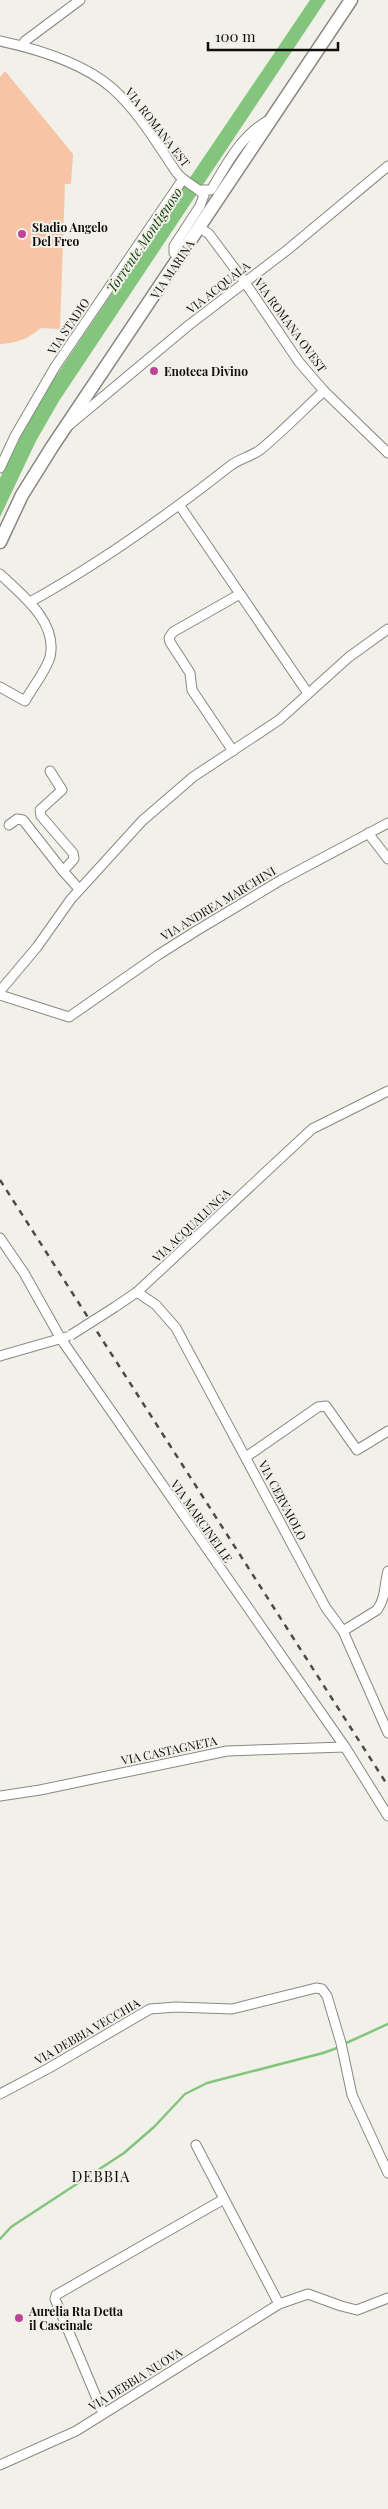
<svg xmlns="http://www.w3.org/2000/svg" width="388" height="2509" font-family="'Playfair Display',serif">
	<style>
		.green { fill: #f8c4a6 }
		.water { fill: #83c57d }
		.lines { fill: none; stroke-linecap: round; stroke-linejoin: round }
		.stream { stroke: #83c57d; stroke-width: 2.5 }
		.street-casing { stroke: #8a8882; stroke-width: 11 }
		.secondary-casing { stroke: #8a8882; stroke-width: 15 }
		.street { stroke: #fff; stroke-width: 9 }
		.secondary { stroke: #fff; stroke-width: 12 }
		.rail { stroke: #4c4b47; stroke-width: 2.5; stroke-dasharray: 6 6; stroke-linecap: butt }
		.street-bridge-casing { stroke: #8a8882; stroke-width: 11; stroke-linecap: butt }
		.street-bridge { stroke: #fff; stroke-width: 9 }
		.poi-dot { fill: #be4496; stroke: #f2f1e9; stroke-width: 2 }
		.labels { text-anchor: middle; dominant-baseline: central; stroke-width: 4; stroke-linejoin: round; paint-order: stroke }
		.street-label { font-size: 12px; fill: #0e0d0b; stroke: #f2f1e9 }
		.poi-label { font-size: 12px; font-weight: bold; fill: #0e0d0b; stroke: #f2f1e9; text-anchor: start }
		.water-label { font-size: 14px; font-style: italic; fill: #0e3c0b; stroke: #f2f1e9 }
		.quarter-label { font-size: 15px; letter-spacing: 1px; fill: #0e0d0b; stroke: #f2f1e9 }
	</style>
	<rect width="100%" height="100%" fill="#f2f1e9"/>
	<path class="green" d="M5,71L73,154L71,184H65L60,329L41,328C28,339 17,343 0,344V77Z"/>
	<polygon class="water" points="310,0 326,0 59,401 36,441 0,517 0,478 35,407"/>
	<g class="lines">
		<g class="stream">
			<polyline points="344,2044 388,2024"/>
			<polyline points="0,2239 11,2227 124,2153 154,2127 185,2094 207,2083 323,2053 340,2047"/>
		</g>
		<defs>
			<g id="street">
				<path d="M0,41C37,49 83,63 112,88C139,112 157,144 177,173C184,182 196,186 204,195L200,206L174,246V253L179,257"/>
				<polyline points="22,46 25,41 80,0"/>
				<path d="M200,190H211C227,164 242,133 271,119"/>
				<polyline points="200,228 209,234 244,281 299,362 324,391 388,453"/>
				<polyline points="68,426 189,325 286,251 388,166"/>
				<polyline points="0,468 15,436 55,367 183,179"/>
				<polyline points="180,506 307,692"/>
				<path d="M0,574C22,595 58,622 50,657C46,671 32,688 25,701L0,687"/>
				<path d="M30,602C102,562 165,517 230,466C239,459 250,457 260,450C282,432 303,410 324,391"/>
				<polyline points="233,751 192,690 190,673 170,642 169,638 173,632 240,594"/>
				<polyline points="50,771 62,790 40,810 41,816 73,853 74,859 63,871 79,889"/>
				<polyline points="9,825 17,819 23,820 63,871"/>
				<polyline points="368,833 388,859"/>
				<polyline points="0,991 37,947 71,899 142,821 193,777 279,720 349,657 388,629"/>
				<polyline points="0,995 69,1017 158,955 196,931 281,880 388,823"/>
				<polyline points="0,1238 24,1273 61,1339 345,1747 388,1816"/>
				<polyline points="137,1292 156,1305 176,1328 326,1608 343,1631 388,1733"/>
				<polyline points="115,1307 137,1292 312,1129 388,1091"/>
				<polyline points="0,1356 66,1337"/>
				<polyline points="246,1457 318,1407 326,1406 357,1450 388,1431"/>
				<path d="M343,1631L377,1610C386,1598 384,1585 388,1571"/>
				<polyline points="0,1796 40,1790 227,1751 345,1747"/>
				<polyline points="0,2094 49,2068 150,2009 176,2007 232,2009 316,1988 322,1989 327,1996 341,2043 352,2095 388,2173"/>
				<polyline points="196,2145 279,2304"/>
				<polyline points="103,2413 55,2299 56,2295 224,2199"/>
				<polyline points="0,2465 76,2431 279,2304 308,2294 341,2306 357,2310 388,2298"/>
			</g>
			<polyline id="secondary" points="0,542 22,495 52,447 351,0"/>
		</defs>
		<use href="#street" class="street-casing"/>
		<use href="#secondary" class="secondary-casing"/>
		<use href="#street" class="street"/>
		<use href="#secondary" class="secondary"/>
		<polyline class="rail" points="0,1180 388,1786"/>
		<defs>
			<polyline id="street-bridge" points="71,1335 115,1307"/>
		</defs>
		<use href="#street-bridge" class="street-bridge-casing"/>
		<use href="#street-bridge" class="street-bridge"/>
	</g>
	<g class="poi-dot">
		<circle cx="22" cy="234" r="5"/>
		<circle cx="154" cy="371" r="5"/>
		<circle cx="19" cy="2318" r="5"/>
	</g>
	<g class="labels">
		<g class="street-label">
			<text transform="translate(158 127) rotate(52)">VIA ROMANA EST</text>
			<text transform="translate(172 269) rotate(-56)">VIA MARINA</text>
			<text transform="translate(218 287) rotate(-38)">VIA ACQUALA</text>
			<text transform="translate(291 325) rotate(54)">VIA ROMANA OVEST</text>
			<text transform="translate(68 326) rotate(-56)">VIA STADIO</text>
			<text transform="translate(218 903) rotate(-31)">VIA ANDREA MARCHINI</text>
			<text transform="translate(191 1225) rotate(-43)">VIA ACQUALUNGA</text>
			<text transform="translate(283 1500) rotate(62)">VIA CERVAIOLO</text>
			<text transform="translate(202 1521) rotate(55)">VIA MARCINELLE</text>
			<text transform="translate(169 1750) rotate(-12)">VIA CASTAGNETA</text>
			<text transform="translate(87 2031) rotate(-30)">VIA DEBBIA VECCHIA</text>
			<text transform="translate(135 2379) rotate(-32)">VIA DEBBIA NUOVA</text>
		</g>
		<g class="poi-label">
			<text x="32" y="227">Stadio Angelo<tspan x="32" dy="14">Del Freo</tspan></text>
			<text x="164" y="371">Enoteca Divino</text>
			<text x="29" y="2311">Aurelia Rta Detta<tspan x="29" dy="14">il Cascinale</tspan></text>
		</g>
		<g class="water-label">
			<text transform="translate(144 240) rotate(-56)">Torrente Montignoso</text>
		</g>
		<g class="quarter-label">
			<text x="101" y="2176">DEBBIA</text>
		</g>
	</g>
	<path d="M208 42v8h130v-8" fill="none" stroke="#0e0d0b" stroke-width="2.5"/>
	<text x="215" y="42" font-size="15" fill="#0e0d0b" stroke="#f2f1e9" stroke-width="4" paint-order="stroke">100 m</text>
</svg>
